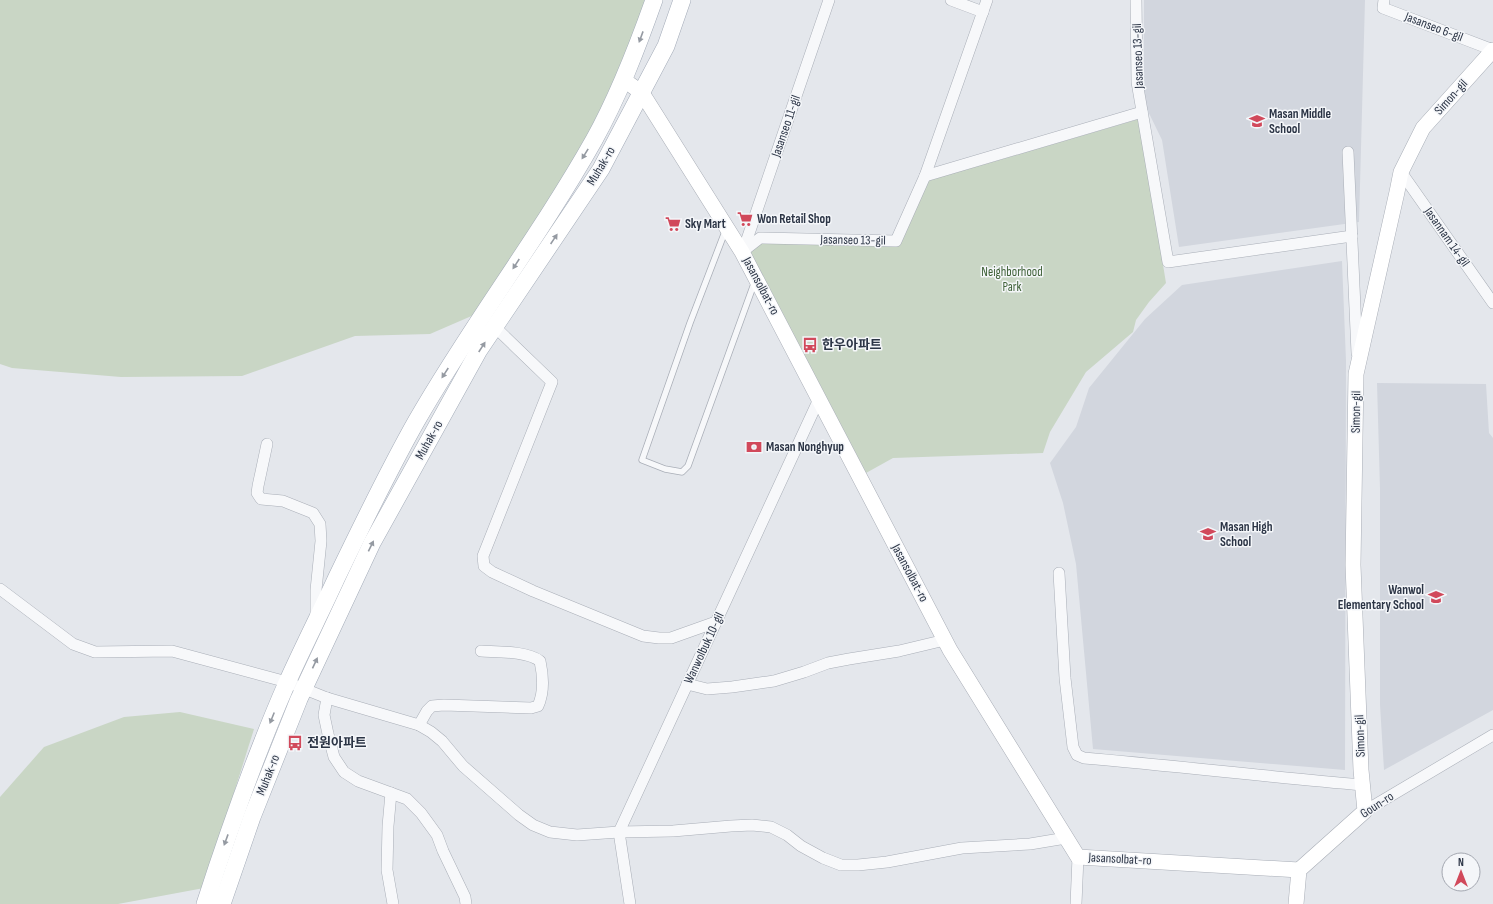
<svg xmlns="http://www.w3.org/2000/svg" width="1493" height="904" font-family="'Sofia Sans Condensed','Noto Sans KR',sans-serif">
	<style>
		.built { fill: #d2d6de }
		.green { fill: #c9d6c5 }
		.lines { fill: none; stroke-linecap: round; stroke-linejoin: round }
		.lane-casing { stroke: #a9aeb7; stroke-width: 7 }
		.street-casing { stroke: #a9aeb7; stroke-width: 12 }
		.secondary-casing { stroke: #a9aeb7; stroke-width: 16 }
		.primary-casing { stroke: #a3abb8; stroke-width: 18 }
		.lane { stroke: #f7f8fa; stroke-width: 5.5 }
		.street { stroke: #f7f8fa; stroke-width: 11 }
		.secondary { stroke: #fff; stroke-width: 15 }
		.primary { stroke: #fff; stroke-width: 17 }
		.oneway { fill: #959aa2 }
		.labels { text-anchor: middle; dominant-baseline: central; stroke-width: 3; stroke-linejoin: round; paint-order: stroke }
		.street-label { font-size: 13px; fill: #2b3445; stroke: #f4f6f9 }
		.poi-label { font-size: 13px; font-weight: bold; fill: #2b3445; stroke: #f4f6f9; text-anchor: start }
		.park-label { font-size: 13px; fill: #3f6138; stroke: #f4f6f9 }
	</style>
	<rect width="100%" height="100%" fill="#e4e7ec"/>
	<g class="built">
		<polygon points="1144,0 1365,0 1359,222 1179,247 1162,140 1144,103"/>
		<polygon points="1342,261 1346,361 1345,770 1093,749 1076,564 1063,503 1050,463 1076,427 1089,388 1145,319 1182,285"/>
		<polygon points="1377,383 1486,384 1489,433 1493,438 1493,710 1384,770 1380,705 1380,489"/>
	</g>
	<g class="green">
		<polygon points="0,0 654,0 589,159 543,245 490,308 430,334 355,336 242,376 121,377 12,368 0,364"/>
		<polygon points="1139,119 1166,283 1149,302 1136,320 1133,332 1086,372 1050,432 1043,453 893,458 866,473 750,251 761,242 898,245 927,181"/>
		<polygon points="180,712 254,729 204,888 118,904 0,904 0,797 44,747 124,717"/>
	</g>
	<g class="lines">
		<defs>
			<polyline id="lane" points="726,229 690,323 642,460 665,469 682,472 688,466 755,281"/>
			<g id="street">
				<polyline points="951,0 983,12"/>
				<polyline points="1136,0 1137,82 1168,262 1352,236"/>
				<polyline points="1384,0 1383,8 1493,50"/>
				<polyline points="1348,152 1357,353"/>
				<polyline points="1401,172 1493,303"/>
				<polyline points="925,176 1142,112"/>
				<polyline points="743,251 829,0"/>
				<polyline points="742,252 760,238 896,241 925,176 987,0"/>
				<polyline points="495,327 552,382 483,556 484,566 492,572 533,591 643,636 659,638 671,638 716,622"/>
				<polyline points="267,444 258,486 257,493 261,499 283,501 313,513 320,524 321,541 316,590 316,616"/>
				<path d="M1059,573L1065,678L1073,747L1077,755L1084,758C1177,766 1270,777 1363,785"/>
				<polyline points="0,589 73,644 95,652 172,651 287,682 327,698 419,725 431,732 442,741 463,766 519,815 533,825 550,832 577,835 619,832 673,831 731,826 752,825 771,827 787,835 801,846 823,858 841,865 858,865 887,862 962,848 1030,844 1066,838"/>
				<polyline points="687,684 707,689 732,687 774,681 804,672 828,663 849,659 899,651 945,640"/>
				<polyline points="327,698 324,715 328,734 334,757 344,772 358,781 407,799 421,813 437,835 443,851 465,897 466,904"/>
				<path d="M419,725L427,711L432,706L444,705L531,708L538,706C544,693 543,675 540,661C527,651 498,652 481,651"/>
				<polyline points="391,793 388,826 387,870 393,904"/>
				<polyline points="1365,811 1493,735"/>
				<polyline points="630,904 619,832 819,399"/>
				<polyline points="1076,904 1078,857"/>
			</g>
			<g id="secondary">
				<polyline points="624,80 642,93 742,252 950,650 1078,857 1299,870"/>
				<polyline points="1296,904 1299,870 1365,811 1361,770 1353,565 1356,374 1397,192 1401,172 1423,128 1493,50"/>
			</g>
			<g id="primary">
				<path d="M205,904C229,830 255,756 286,685C302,649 320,614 336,579C362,525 388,471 417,420C472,324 540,236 594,140C619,95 637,48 654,0"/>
				<polyline points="222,904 252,817 299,699 372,543 479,350 601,169 666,46 682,0"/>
			</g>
		</defs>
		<use href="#lane" class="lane-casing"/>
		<use href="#street" class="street-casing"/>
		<use href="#secondary" class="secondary-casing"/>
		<use href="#primary" class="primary-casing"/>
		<use href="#lane" class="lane"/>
		<use href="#street" class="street"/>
		<use href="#secondary" class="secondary"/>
		<use href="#primary" class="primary"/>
	</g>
	<defs><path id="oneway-solid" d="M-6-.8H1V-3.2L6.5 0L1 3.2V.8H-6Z"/></defs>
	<g class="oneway">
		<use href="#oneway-solid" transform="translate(641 37) rotate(110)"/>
		<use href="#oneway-solid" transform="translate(585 154) rotate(122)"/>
		<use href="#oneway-solid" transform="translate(554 239) rotate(-56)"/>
		<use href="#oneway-solid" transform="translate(516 264) rotate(123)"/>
		<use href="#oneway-solid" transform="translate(482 347) rotate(-57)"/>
		<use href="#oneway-solid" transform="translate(445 373) rotate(123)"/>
		<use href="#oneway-solid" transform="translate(371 546) rotate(-64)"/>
		<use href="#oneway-solid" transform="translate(315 663) rotate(-65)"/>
		<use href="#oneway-solid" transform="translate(272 718) rotate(112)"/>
		<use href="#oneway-solid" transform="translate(226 840) rotate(110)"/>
	</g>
	<defs>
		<symbol id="school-bare" viewBox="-9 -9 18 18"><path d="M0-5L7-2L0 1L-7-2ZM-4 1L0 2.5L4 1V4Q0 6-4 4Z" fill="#d1495b" stroke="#f4f6f9" stroke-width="2.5" paint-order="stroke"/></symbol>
		<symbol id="supermarket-bare" viewBox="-9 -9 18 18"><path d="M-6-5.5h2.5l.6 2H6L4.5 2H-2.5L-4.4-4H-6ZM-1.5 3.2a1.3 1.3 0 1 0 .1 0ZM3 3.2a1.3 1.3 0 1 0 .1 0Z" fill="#d1495b" stroke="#f4f6f9" stroke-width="2.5" paint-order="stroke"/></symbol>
		<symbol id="bus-bare" viewBox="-9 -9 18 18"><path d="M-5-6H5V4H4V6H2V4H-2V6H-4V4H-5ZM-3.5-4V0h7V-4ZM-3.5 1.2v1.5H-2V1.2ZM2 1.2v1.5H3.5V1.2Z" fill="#d1495b" stroke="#f4f6f9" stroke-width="2.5" paint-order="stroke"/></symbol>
		<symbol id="bank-bare" viewBox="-9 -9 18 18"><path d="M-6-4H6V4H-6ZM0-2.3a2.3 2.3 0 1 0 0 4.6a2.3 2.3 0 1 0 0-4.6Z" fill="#d1495b" stroke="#f4f6f9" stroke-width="2.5" paint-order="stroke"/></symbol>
	</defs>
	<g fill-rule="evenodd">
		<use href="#school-bare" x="1246" y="110" width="22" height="22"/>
		<use href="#supermarket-bare" x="734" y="208" width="22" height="22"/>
		<use href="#supermarket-bare" x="662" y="213" width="22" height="22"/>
		<use href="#bus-bare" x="799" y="334" width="22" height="22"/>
		<use href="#bank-bare" x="743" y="436" width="22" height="22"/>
		<use href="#school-bare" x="1197" y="523" width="22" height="22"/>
		<use href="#school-bare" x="1425" y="586" width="22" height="22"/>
		<use href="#bus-bare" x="284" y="732" width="22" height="22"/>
	</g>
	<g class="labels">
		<g class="street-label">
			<text transform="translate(1434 27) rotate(21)">Jasanseo 6-gil</text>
			<text transform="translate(1138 56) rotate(-92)">Jasanseo 13-gil</text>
			<text transform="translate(1451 97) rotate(-48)">Simon-gil</text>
			<text transform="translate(786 126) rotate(-71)">Jasanseo 11-gil</text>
			<text transform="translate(601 166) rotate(-59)">Muhak-ro</text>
			<text transform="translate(1447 237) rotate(55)">Jasannam 14-gil</text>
			<text transform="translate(853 240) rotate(1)">Jasanseo 13-gil</text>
			<text transform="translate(761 286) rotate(62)">Jasansolbat-ro</text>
			<text transform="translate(1356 412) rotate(-89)">Simon-gil</text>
			<text transform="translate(429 440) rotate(-61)">Muhak-ro</text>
			<text transform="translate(910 573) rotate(62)">Jasansolbat-ro</text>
			<text transform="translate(704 648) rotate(-65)">Wanwolbuk 10-gil</text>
			<text transform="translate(1360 736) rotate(-92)">Simon-gil</text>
			<text transform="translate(268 775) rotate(-68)">Muhak-ro</text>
			<text transform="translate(1377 805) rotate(-33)">Goun-ro</text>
			<text transform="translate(1120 859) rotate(3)">Jasansolbat-ro</text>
		</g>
		<g class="poi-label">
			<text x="1269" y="114">Masan Middle<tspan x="1269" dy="15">School</tspan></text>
			<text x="757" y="219">Won Retail Shop</text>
			<text x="685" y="224">Sky Mart</text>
			<text x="822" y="345">한우아파트</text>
			<text x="766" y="447">Masan Nonghyup</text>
			<text x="1220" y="527">Masan High<tspan x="1220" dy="15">School</tspan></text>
			<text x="1424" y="590" text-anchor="end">Wanwol<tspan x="1424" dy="15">Elementary School</tspan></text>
			<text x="307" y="743">전원아파트</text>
		</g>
		<g class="park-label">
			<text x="1012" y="272">Neighborhood<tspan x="1012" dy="15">Park</tspan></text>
		</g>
	</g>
	<g transform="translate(1461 872)"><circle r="19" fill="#f4f6f9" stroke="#a4a8b1"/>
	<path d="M0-3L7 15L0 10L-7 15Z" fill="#d1495b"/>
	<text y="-6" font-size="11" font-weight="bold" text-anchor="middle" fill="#2b3445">N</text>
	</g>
</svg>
